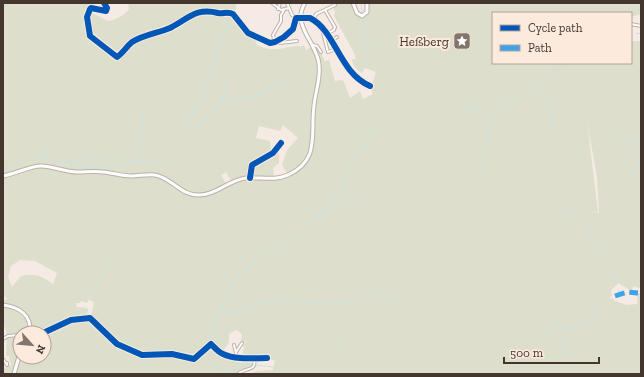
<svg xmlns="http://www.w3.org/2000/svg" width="644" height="377" font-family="'Zilla Slab',serif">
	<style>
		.green { fill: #dddecb; fill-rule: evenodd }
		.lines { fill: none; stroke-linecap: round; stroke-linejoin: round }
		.stream { stroke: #cbe3e0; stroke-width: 1 }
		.minor-casing { stroke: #bbb1aa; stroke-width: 4 }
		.major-casing { stroke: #bbb1aa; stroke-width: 5 }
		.minor { stroke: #fefcfb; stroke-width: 2 }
		.major { stroke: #fefcfb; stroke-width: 3 }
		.quiet { stroke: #3fa3eb; stroke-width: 5; stroke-dasharray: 10 5; stroke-linecap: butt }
		.cycleway-casing { stroke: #fceadd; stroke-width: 8 }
		.cycleway { stroke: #0057b8; stroke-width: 6 }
		.labels { text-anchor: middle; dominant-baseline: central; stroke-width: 4; stroke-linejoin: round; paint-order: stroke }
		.poi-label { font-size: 13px; fill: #42362e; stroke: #fceadd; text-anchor: end }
	</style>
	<rect width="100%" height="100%" fill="#f5ebe4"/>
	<path class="green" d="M3,3H91L92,8H89V11L108,21C116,20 124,16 129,9L128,3H236L235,16L249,32L257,37L256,44C274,54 280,47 299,46L300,47L304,45L306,50L314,46H317L325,61L329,60L335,81L343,80L350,98L360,91L363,99L373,94L371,88L376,72L365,68L362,73C356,69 353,67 352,59H356L354,53L334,16L335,12L333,7L336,6L334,3H351L356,13L361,17C369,16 369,10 369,3H641V14L631,17V13H493V63H631V41H641V287L639,288L633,286L632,290H630L618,283L611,291L612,296L608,299L613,298V300L626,305L637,304L638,293H641V374H250L256,371L273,370L275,361L267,358H254L243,354L244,347L242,346L247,341L241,343L242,334L236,330L229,334V342L222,353L217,351L225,356L232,357L236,362L254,363V366C248,370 243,370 237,374H3V367L6,368V365H11L9,356H6L7,338L9,335H7L3,320V306C17,308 28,314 29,330L33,329C31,311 20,305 3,304V300L8,299L3,295ZM587,121L597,177L599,213L584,210L598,212ZM283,125L298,138L287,150L282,165L288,175L287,177C272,181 256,178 241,181C220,186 206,205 183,193V192C200,197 211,191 226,184L221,175L226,172L231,181L250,176L274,178L273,168L279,163V151L272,155L270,141L256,138L259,126L280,131ZM20,260L35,261L57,273L53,284C41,276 36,273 21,276L12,287L8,277L11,266ZM94,289L89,300L94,302L91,316L87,314V308L77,307L76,303H80L81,301L87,303ZM20,333H44V357H20Z"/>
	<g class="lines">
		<g class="stream">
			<polyline points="361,3 362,11"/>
			<polyline points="362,17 364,22 363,39 367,52 372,53"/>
			<polyline points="636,33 641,34"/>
			<polyline points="363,41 367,42 378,42"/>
			<polyline points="214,65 226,31 229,14"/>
			<polyline points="553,73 558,68 571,63"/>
			<path d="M541,90C549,103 556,120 553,135"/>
			<polyline points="468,100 473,104 490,113"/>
			<path d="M122,101C130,103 133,110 140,113"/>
			<polyline points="223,102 223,98 228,81"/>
			<polyline points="464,109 472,110 479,108"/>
			<polyline points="211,115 216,106 225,102 226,100 233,100 241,97 248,98 267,89 286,81"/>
			<path d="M493,116H495C503,104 515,98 528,94C533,92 530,93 534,90C536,88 539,88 542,87C547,85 547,79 551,75"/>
			<polyline points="184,130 205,92 209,78 215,67"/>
			<polyline points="190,137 191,132 194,131 200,123 210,116"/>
			<polyline points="616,137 633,142"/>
			<polyline points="636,143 641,143"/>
			<polyline points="363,144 370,146"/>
			<polyline points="619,153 632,152"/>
			<polyline points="139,154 144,120 142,114"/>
			<polyline points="44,155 44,150 48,144"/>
			<polyline points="167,155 171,153"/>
			<polyline points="356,155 363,142 375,127"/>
			<polyline points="639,158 641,152"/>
			<path d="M28,160C39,156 49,157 60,163L63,162L66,163L67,161L79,162L90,158L109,155L118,157L126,162"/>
			<polyline points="162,161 167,159 171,164"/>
			<polyline points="67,162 71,163 72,165 75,167 122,166 125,165"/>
			<polyline points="129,163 136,159 138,156"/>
			<polyline points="128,164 135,161 143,163 157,162"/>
			<path d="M3,170C11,168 17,162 24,161"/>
			<path d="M623,180C631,178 637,168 638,161"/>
			<polyline points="482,183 486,138 492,119"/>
			<polyline points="348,199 357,200"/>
			<polyline points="363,199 376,203 379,200"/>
			<polyline points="331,202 344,185 349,170 356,158"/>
			<polyline points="562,208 571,212 575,218 582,224"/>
			<polyline points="319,215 322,216 339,201 344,200"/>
			<polyline points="307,225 326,209 331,203"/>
			<polyline points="584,225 589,230 594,239"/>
			<polyline points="295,239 301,234 307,226"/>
			<polyline points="595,240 604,257"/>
			<polyline points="278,249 294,239"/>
			<polyline points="258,259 274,250"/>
			<polyline points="605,262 613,272"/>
			<polyline points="613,273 617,285"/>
			<polyline points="101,278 108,269 112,261"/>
			<polyline points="618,289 619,292"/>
			<polyline points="365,292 377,292 394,300 403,299"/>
			<polyline points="621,292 625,292"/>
			<polyline points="616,294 620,293"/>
			<polyline points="631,294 641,297"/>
			<polyline points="90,295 100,278"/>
			<polyline points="283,301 293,302 308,301 321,304 325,303 334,304 348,301 364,293"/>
			<polyline points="272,302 281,301"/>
			<polyline points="245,308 261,303 271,303"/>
			<polyline points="87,309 89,316"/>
			<polyline points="220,309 233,312"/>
			<polyline points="236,313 238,313 244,309"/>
			<polyline points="557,326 562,325 566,328 568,328"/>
			<path d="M571,328C577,326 587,322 592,316C596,310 597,304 603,300"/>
			<polyline points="32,331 49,322 82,316 93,318 99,326"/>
			<polyline points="7,334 29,332"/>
			<polyline points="127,340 131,336"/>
			<polyline points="212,341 225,331"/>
			<polyline points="534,341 554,328"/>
			<polyline points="119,344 127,347 134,346 142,352 178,352 195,357"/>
			<polyline points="202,351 208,344 213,333 217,311 227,300 232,284 240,274 248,270 250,266 257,260"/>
			<polyline points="333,351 339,342 343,331"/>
			<polyline points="142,356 149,365 146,374"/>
			<path d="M197,359H205C215,367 222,370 235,370L238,366"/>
			<polyline points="558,360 562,354 566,332 575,330"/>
			<polyline points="239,365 254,364"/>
			<polyline points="256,365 273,367 274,370 281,374"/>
			<polyline points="224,370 227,374"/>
		</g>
		<defs>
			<g id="minor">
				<polyline points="272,3 281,10 289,8"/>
				<polyline points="287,3 292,15 298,19 312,18 325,31 348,68 370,86"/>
				<polyline points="278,9 280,3"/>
				<polyline points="325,10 335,27 334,30 326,34"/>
				<polyline points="313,20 316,14 335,5"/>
				<polyline points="631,24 641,26"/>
				<polyline points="322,29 328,52 336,49"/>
				<polyline points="260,39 270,43 278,41 293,29 296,18"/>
				<polyline points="278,41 279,43 297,41"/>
				<polyline points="331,41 337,37"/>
				<polyline points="275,42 273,35 281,21 281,15 284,10"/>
				<polyline points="313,45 317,46 321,52"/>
				<polyline points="250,178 252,165 273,153 281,143"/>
				<path d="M43,333L71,320L90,318L117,344L142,355L172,354L194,359L211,344C215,348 218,352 223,354C235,360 254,358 267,358"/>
				<polyline points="3,339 8,336 20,335"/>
				<polyline points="234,345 237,357"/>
				<polyline points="236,352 242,343"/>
				<polyline points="3,359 7,365 7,363"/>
				<path d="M238,374C245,367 257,372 254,359"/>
			</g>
			<g id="major">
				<polyline points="353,3 357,13 362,16 367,12 367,3"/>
				<path d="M3,176C15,174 30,166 41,166C53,166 65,172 77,172C86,172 95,171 104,172C113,173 122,176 131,176C139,176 147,174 155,175C172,178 181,196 199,195C216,195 229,180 246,178C261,177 274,181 288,175C321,160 310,133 314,106C315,92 321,79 319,64C317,43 291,25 305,3"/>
				<path d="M3,305C19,307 32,315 30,333"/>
				<polyline points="14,374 20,353"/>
			</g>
		</defs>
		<use href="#minor" class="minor-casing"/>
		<use href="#major" class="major-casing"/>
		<use href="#minor" class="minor"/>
		<use href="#major" class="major"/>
		<polyline class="quiet" points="615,296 627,292 638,293"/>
		<defs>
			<g id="cycleway">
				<path d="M104,3L107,8L106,11L91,8L90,9L87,17L90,36L117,57C123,53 126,47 132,42C143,35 158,33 170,28C188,19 196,7 218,13C223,14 228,11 233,14L248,33L270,43L275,42L284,37L293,29L296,18H310C336,31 339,73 370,86"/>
				<polyline points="250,178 252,165 273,153 281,143"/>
				<path d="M43,333L71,320L90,318L117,344L142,355L172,354L194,359L211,344C215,348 218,352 223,354C235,360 254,358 267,358"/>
			</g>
		</defs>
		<use href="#cycleway" class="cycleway-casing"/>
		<use href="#cycleway" class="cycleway"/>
	</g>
	<defs>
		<symbol id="sight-square" viewBox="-11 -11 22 22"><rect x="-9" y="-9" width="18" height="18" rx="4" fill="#81756e" stroke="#fceadd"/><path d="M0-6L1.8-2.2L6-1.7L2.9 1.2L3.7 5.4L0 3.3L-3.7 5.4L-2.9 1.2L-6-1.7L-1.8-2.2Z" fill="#fff"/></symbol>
	</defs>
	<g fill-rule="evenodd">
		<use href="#sight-square" x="452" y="31" width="20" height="20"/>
	</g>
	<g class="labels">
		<g class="poi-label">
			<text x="449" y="41">Heßberg</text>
		</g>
	</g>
	<rect width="644" height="377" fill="none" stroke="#42362e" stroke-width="8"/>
	<rect x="492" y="12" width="140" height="52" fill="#fceadd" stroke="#b2a297"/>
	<rect x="500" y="25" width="20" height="6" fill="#0057b8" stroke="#b2a297"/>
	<text x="528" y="32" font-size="12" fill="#42362e">Cycle path</text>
	<rect x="500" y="45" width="20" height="6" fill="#3fa3eb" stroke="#b2a297"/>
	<text x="528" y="52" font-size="12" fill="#42362e">Path</text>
	<g transform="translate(32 345) rotate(117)"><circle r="19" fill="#fceadd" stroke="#b2a297"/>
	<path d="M0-3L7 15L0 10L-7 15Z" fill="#81756e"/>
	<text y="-6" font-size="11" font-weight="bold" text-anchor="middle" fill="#42362e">N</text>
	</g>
	<path d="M504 357v6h95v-6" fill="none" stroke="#42362e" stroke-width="2"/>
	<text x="510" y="357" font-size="12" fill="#42362e" stroke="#fceadd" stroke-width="3" paint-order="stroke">500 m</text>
</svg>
